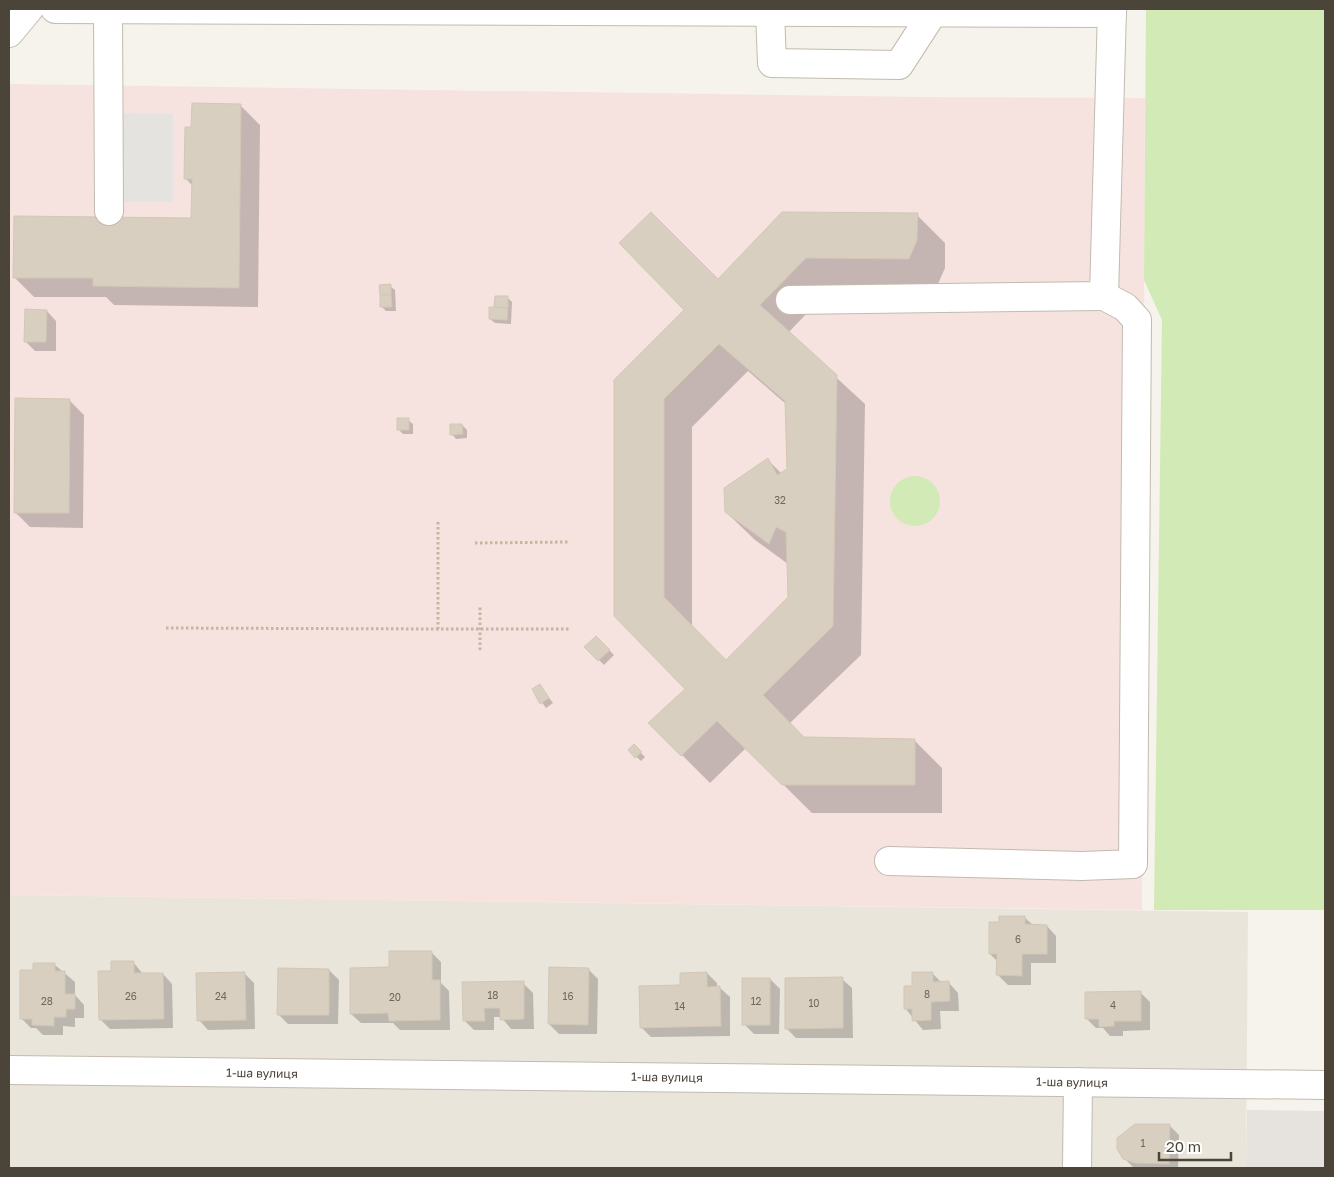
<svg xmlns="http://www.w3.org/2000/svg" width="1334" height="1177" font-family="'Golos Text',sans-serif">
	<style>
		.residential { fill: #eae5da }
		.industrial { fill: #e6e2dd }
		.medical { fill: #f6e3e0 }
		.green { fill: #d2eab5 }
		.parking { fill: #e5e3e0 }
		.shadow { fill: #0003; fill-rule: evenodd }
		.building { fill: #d8cfc1; stroke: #d3c7b4; fill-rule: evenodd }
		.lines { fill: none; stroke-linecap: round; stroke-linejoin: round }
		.minor-casing { stroke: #c2bbae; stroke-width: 30 }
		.path { stroke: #c4b79f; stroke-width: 3; stroke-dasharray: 2.5 2.5; stroke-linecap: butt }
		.minor { stroke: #fff; stroke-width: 28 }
		.labels { text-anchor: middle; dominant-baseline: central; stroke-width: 4; stroke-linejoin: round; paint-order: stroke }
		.number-label { font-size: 10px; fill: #6e675b }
		.street-label { font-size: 12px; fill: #4b4439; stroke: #fff }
	</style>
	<rect width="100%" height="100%" fill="#f6f3ec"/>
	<polygon class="residential" points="9,895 1248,912 1246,1168 9,1168"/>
	<polygon class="industrial" points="1247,1110 1325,1111 1325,1168 1246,1168"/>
	<polygon class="medical" points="9,84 923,97 1145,98 1142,910 9,895"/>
	<g class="green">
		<polygon points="1146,9 1325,9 1325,910 1154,910 1162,320 1144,280"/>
		<circle cx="915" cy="501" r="25"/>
	</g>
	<polygon class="parking" points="117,113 173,114 173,202 116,202"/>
	<g class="shadow">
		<polygon points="240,105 260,125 258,307 114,305 106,297 34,297 14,277 192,219 193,186 186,179 192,129"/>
		<path d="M917,215L945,243V268L937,286L834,285L788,333L865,404L861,655L790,723L804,738L914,740L942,768V813H812L746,748L710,783L650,723L687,689L616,615V380L718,281ZM748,371L786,404L789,470L782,474L768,460L726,512L755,540L788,564L789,598L726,661L692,626V427Z"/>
		<polygon points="390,286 395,290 396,311 386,311 381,306"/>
		<polygon points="496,297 507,297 512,302 511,324 495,323 490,319 496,309"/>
		<polygon points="47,311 56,321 56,351 35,351 25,341"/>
		<polygon points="69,400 84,415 83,528 30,527 15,512"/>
		<polygon points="408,420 413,424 413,434 403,434 398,429"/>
		<polygon points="462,425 467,430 467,438 456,439 452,434"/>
		<polygon points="596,637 614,655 604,665 586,647"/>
		<polygon points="540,686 553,703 546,708 533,690"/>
		<polygon points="634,746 645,757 641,761 629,750"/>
		<polygon points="1024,917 1033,925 1047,926 1056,936 1056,963 1031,963 1031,985 1008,985 998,975 998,962 990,954 1001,924"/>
		<polygon points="431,952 441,962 441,983 449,991 450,1030 400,1030 393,1023 361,1023 351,1014 391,969"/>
		<polygon points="133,962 143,974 163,974 172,984 173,1028 110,1029 100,1019 113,973"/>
		<polygon points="55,965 75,982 75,995 84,1005 84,1018 75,1018 75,1027 63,1026 63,1035 43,1035 36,1028 31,1028 21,1018 34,971"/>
		<polygon points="588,969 598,979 597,1034 559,1034 549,1024"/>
		<polygon points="329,970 339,980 338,1024 288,1024 278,1014"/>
		<polygon points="244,973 254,983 255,1029 208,1030 199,1020"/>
		<polygon points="707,973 717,983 717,988 720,988 730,997 730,1036 651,1037 641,1027 681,986"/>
		<polygon points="932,973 942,983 949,983 958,993 959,1011 940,1011 941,1029 923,1030 905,1008"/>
		<polygon points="770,979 780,989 779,1034 754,1034 744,1024"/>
		<polygon points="842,979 852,988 853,1038 796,1038 786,1028"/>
		<polygon points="523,983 533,993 534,1029 511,1029 501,1017 494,1017 494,1030 474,1030 464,1020"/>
		<polygon points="1140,992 1150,1002 1150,1030 1123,1031 1123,1036 1110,1036 1103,1028 1096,1028 1086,1018"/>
		<polygon points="1135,1125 1170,1126 1179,1135 1178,1168 1134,1168 1124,1158 1118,1138"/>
	</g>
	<g class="building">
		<polygon points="192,103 241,104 239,288 93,286 93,278 13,278 14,216 191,218 192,179 184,179 185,127 191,127"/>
		<path d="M651,212L718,279L782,212L918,213L917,240L909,259L806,258L760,305L837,375L833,626L763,695L804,737L915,739V785H782L717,721L681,756L648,723L685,689L614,616V380L684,310L619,243ZM719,344L785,401L787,469L777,475L768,458L724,488L725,512L769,544L776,527L786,532L788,597L726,660L664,597V399Z"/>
		<polygon points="391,284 391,295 380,295 379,285"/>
		<polygon points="380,295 391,295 392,307 380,307"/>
		<polygon points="495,296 508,296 508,308 494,307"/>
		<polygon points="489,307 508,308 507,320 489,319"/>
		<polygon points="25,309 47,310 46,342 24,342"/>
		<polygon points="15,398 70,399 69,513 14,513"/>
		<rect x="397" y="418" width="12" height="12"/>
		<polygon points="450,424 462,424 463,434 450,435"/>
		<polygon points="596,636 610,650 598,661 584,647"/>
		<polygon points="540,684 549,698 540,704 532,689"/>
		<polygon points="634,744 642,752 635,758 628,750"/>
		<polygon points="999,916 1025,916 1025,924 1047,925 1047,954 1022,954 1022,976 996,975 997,954 989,954 989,922 999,922"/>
		<polygon points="389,951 432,951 432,980 440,980 440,1020 389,1021 388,1013 350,1014 350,968 389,967"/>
		<polygon points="111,961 134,961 134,973 163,973 164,1019 99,1020 98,971 111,971"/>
		<polygon points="33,963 55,963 55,971 65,971 65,994 75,994 75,1009 66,1009 66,1017 54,1017 54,1026 32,1025 32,1019 20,1019 20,970 33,970"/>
		<polygon points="549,967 589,968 588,1025 548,1024"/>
		<polygon points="278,968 329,969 329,1015 277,1015"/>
		<polygon points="245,972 246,1020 197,1021 196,973"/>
		<polygon points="707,972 707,987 720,986 721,1026 640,1028 639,986 680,985 680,973"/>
		<polygon points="912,972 933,972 933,982 949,981 950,1001 931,1002 931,1020 912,1021 912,1009 904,1009 904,986 912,986"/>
		<polygon points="843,977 843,1028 785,1029 785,978"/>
		<rect x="742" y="978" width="28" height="47"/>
		<polygon points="524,981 524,1019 500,1020 500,1008 484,1008 485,1021 463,1021 462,982"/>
		<polygon points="1141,991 1141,1021 1114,1021 1114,1026 1099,1027 1099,1019 1085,1019 1085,992"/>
		<polygon points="1135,1124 1170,1124 1169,1164 1135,1163 1123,1159 1117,1149 1117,1138"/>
	</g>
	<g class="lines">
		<defs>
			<g id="minor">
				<polyline points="55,9 1112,13"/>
				<polyline points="108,10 109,211"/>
				<polyline points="770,13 772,63 899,65 932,14"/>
				<polyline points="9,33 29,9"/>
				<polyline points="790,300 1104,296 1112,9"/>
				<polyline points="889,861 1082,866 1133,864 1137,320 1125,307 1104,296"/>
				<polyline points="9,1070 1325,1085"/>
				<polyline points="1077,1168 1078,1082"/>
			</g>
		</defs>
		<use href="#minor" class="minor-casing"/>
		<g class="path">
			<polyline points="438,522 438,629 570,629"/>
			<polyline points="475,543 569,542"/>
			<polyline points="166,628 438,629"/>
			<polyline points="480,650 480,606"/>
		</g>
		<use href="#minor" class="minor"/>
	</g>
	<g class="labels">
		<g class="number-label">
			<text x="780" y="500">32</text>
			<text x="1018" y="939">6</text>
			<text x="927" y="994">8</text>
			<text x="493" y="995">18</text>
			<text x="131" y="996">26</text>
			<text x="221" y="996">24</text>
			<text x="568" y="996">16</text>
			<text x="395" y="997">20</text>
			<text x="47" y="1001">28</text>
			<text x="756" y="1001">12</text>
			<text x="814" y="1003">10</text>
			<text x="1113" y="1005">4</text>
			<text x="680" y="1006">14</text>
			<text x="1143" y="1143">1</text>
		</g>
		<g class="street-label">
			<text transform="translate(262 1073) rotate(1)">1-ша вулиця</text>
			<text transform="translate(667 1077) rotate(1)">1-ша вулиця</text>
			<text transform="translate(1072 1082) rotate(1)">1-ша вулиця</text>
		</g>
	</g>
	<rect width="1334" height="1177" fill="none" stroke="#4b4439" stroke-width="20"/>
	<path d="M1159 1152v8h72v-8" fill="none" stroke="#4b4439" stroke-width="2.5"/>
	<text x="1166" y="1152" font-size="15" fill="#4b4439" stroke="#ffffff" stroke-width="4" paint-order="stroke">20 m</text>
</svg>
